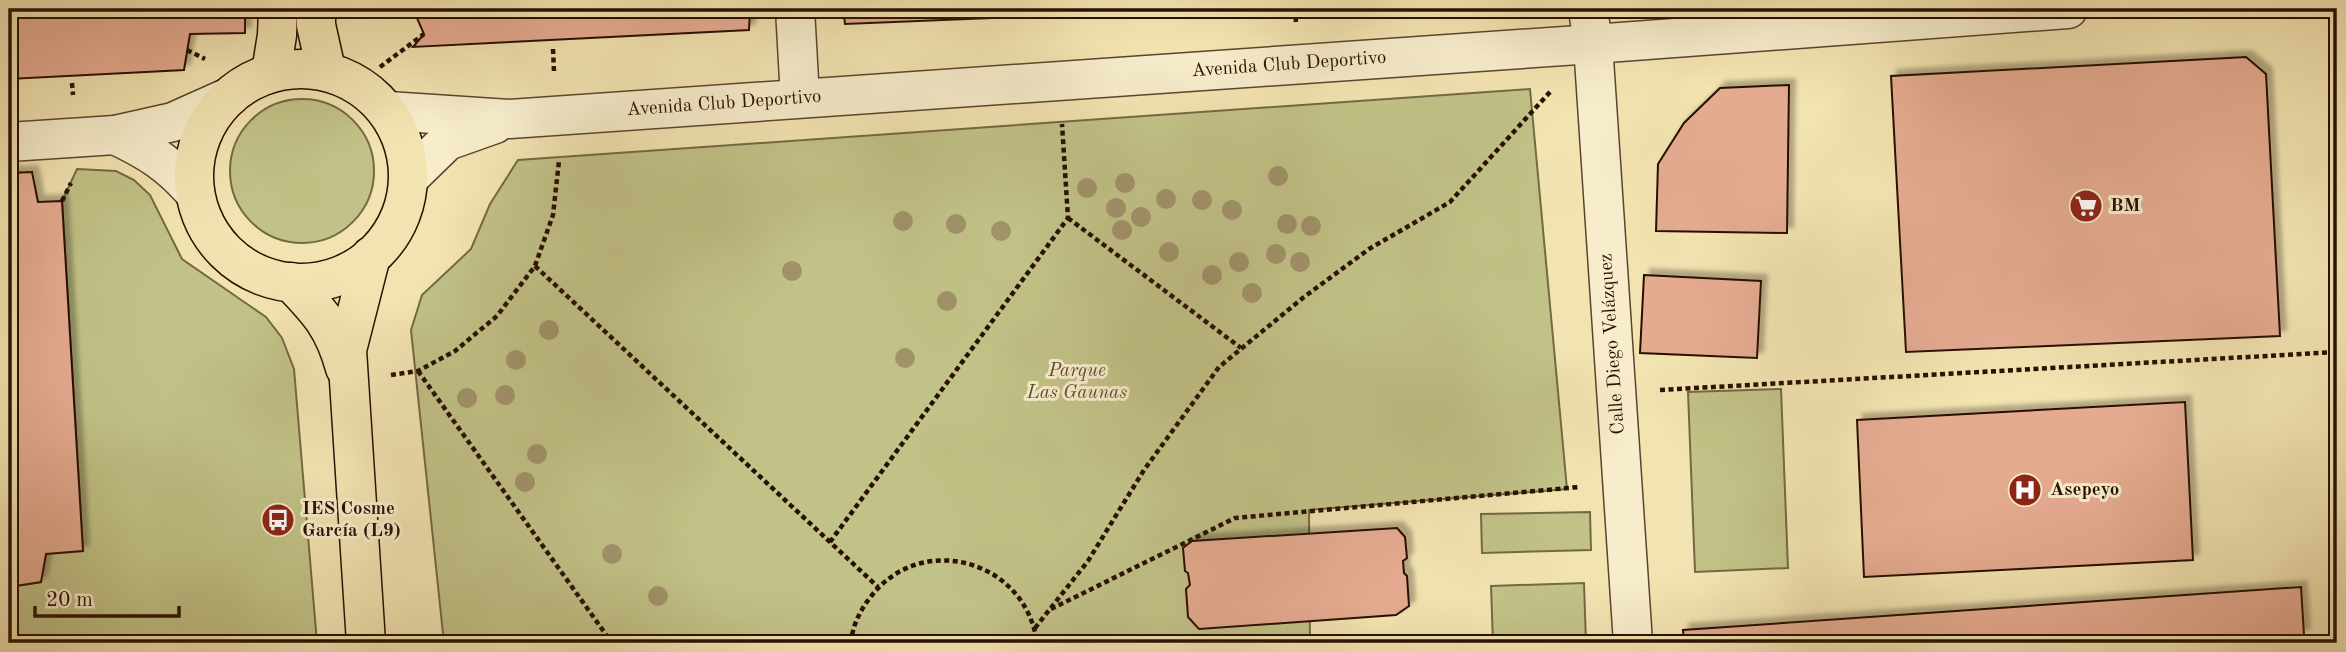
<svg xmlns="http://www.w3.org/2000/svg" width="2346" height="652" font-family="'Old Standard TT',serif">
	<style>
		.green { fill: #c1c287; stroke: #756844; stroke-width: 2 }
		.building { fill: #e5ab91; stroke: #290f00; stroke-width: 2; filter: url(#shadow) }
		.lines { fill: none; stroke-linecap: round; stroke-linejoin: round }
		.minor-casing { stroke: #5b442c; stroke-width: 41 }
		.major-casing { stroke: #290f00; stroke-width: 41 }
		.path { stroke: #290f00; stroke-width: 4.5; stroke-dasharray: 5 3.5; stroke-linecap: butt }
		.minor { stroke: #f7edcc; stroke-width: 38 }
		.major { stroke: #f2e4b1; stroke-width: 38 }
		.tree { fill: #a1926a }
		.labels { text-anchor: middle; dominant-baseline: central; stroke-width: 6; stroke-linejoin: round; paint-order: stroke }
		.street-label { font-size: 19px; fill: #290f00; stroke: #f7edcc }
		.poi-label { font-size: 19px; font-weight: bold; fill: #290f00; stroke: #f7edcc; text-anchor: start }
		.park-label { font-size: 19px; font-style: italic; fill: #5e4e2f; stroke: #f7edcc }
	</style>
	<defs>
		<filter id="shadow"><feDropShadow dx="6" dy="-6" stdDeviation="2" flood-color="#0004"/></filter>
	</defs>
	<rect width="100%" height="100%" fill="#f2e4b1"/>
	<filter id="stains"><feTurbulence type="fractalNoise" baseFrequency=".00286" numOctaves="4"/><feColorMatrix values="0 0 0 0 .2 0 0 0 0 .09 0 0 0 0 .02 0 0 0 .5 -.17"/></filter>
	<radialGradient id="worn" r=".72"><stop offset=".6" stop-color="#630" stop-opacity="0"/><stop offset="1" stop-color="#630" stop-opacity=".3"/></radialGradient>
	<g class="green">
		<polygon points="1015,9 1131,9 1016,17"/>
		<polygon points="1530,89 1567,489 1309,510 1310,643 444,643 411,330 422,295 471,249 490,204 518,160"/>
		<circle cx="302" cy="171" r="72"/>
		<polygon points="77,169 116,171 134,180 150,195 182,259 266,317 282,338 294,369 317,643 9,643 9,587 41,582 46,554 83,550 62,201"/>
		<polygon points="1781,389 1788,568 1695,572 1688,392"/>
		<polygon points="1590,512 1591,550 1482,553 1481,514"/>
		<polygon points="1584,583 1586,643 1493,643 1491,586"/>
	</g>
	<g class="building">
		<polygon points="9,9 245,9 245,33 190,34 184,70 9,79"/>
		<polygon points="413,9 750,9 749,30 413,47 424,34"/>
		<polygon points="843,9 1015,9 1016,17 845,24"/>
		<polygon points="2246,57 2266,74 2280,336 1906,352 1891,76"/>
		<polygon points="1789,85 1787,233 1656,231 1658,164 1684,123 1720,88"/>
		<polygon points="32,172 38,202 62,201 83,551 46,554 41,582 9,587 9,173"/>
		<polygon points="1644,275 1761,281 1757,358 1640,353"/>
		<polygon points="2185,402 2193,560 1864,577 1857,420"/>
		<polygon points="1397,528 1405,537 1407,558 1403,561 1404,573 1407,576 1409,606 1396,615 1199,629 1188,617 1186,589 1190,585 1188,573 1185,571 1183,548 1192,541"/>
		<polygon points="2301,587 2304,635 2289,636 2290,643 1684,643 1683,630"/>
	</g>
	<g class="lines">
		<defs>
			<g id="minor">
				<polyline points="795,9 800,98"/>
				<polyline points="1588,9 1593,44 1633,643"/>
				<polyline points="388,111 510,119 1593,44 2068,9"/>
				<path d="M115,135C149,151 170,164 195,193"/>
				<polyline points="9,142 115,135 173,122 229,97"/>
				<polyline points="409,178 447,141 495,124"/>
			</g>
			<g id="major">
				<polyline points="316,9 316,25 326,70"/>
				<circle cx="301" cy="176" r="107"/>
				<polyline points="271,73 277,35 278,9"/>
				<path d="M291,282C319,311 334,327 345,368"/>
				<polyline points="366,643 347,350 371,256"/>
			</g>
		</defs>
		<use href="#minor" class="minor-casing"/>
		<use href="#major" class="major-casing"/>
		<g class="path">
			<polyline points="1083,9 1083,16"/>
			<polyline points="1295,9 1296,22"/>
			<polyline points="553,49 554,72"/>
			<polyline points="187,50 205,59"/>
			<polyline points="380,67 424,34"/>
			<polyline points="72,83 73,95"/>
			<polyline points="62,201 71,183"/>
			<polyline points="1068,218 1241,348"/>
			<polyline points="535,266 878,587"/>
			<polyline points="418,371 612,643"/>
			<polyline points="391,375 418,371 455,351 497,316 535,266 553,215 559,161"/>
			<polyline points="1660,390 2337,352"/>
			<polyline points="830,542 1068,218 1062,124"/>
			<polyline points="1051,609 1235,518 1579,487"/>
			<polyline points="1035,628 1088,561 1144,470 1219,367 1304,297 1369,249 1450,202 1550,92"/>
			<path d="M851,643C852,628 859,612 869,599C919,530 1026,559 1037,643"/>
		</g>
		<use href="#minor" class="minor"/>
		<use href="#major" class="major"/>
	</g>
	<g class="tree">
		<circle cx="1278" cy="176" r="10"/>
		<circle cx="1125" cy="183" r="10"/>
		<circle cx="1087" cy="188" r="10"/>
		<circle cx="1166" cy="199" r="10"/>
		<circle cx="1202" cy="200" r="10"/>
		<circle cx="1116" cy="208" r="10"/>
		<circle cx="1232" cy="210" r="10"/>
		<circle cx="1141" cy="217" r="10"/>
		<circle cx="903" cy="221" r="10"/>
		<circle cx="956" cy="224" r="10"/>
		<circle cx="1287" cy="224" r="10"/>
		<circle cx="1311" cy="226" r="10"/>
		<circle cx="1122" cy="230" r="10"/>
		<circle cx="1001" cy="231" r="10"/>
		<circle cx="1169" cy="252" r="10"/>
		<circle cx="1276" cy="254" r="10"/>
		<circle cx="1239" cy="262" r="10"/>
		<circle cx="1300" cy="262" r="10"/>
		<circle cx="792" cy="271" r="10"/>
		<circle cx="1212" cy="275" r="10"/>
		<circle cx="1252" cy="293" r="10"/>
		<circle cx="947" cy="301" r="10"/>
		<circle cx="549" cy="330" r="10"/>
		<circle cx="905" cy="358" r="10"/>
		<circle cx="516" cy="360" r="10"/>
		<circle cx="505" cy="395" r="10"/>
		<circle cx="467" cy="398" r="10"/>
		<circle cx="537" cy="454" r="10"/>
		<circle cx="525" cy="482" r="10"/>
		<circle cx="612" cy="554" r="10"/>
		<circle cx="658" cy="596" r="10"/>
	</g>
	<defs>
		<symbol id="supermarket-disc" viewBox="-11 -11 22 22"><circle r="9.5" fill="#8f2418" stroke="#f7edcc"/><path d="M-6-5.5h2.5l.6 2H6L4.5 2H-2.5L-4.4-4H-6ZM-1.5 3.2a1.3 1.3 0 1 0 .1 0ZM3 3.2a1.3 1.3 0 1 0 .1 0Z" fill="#fff"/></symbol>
		<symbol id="hospital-disc" viewBox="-11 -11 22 22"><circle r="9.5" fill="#8f2418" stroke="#f7edcc"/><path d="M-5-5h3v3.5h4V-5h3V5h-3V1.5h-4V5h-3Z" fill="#fff"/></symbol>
		<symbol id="bus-disc" viewBox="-11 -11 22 22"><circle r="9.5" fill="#8f2418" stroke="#f7edcc"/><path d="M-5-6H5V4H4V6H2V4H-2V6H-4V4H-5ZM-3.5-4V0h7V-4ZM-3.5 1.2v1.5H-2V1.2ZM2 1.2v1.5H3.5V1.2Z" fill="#fff"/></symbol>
	</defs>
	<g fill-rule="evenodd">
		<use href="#supermarket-disc" x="2067" y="187" width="38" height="38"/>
		<use href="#hospital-disc" x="2006" y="471" width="38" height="38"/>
		<use href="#bus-disc" x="259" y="501" width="38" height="38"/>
	</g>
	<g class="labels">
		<g class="street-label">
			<text transform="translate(1289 65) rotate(-4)">Avenida Club Deportivo</text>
			<text transform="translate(724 104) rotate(-4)">Avenida Club Deportivo</text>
			<text transform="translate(1613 344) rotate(-94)">Calle Diego Velázquez</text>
		</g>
		<g class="poi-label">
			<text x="2110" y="206">BM</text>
			<text x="2050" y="490">Asepeyo</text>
			<text x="302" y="509">IES Cosme<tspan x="302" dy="22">García (L9)</tspan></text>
		</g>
		<g class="park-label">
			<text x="1077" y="371">Parque<tspan x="1077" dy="22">Las Gaunas</tspan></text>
		</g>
	</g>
	<rect width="2346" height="652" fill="none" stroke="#f2e4b1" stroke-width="35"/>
	<rect x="10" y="10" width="2325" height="631" fill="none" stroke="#290f00" stroke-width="3.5"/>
	<rect x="18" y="18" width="2311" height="617" fill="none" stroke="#290f00" stroke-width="2"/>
	<path d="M35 606v10h144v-10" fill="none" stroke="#290f00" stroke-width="3.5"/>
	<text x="46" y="606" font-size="21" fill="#290f00" stroke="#f7edcc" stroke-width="5" paint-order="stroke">20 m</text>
	<rect width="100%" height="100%" filter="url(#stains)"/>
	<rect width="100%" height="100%" fill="url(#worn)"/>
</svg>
